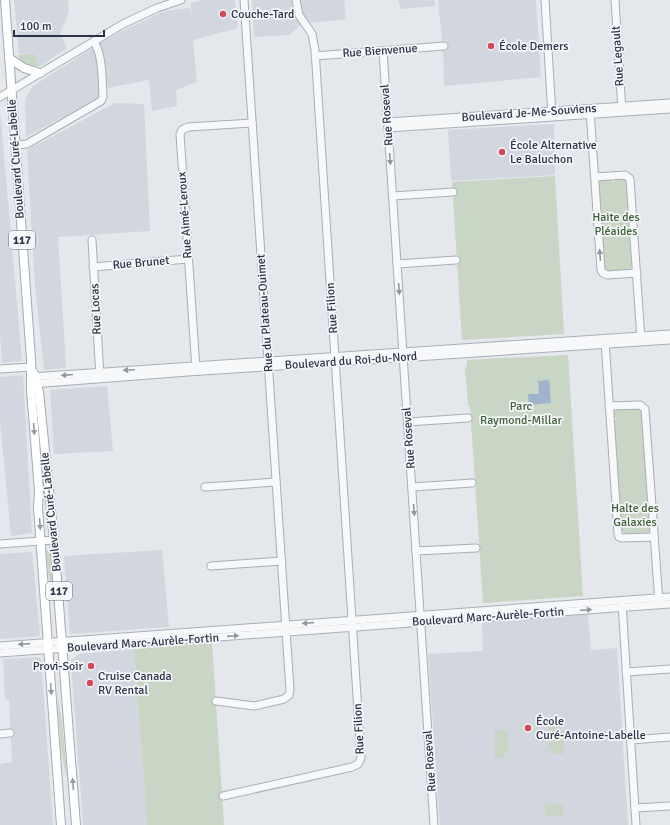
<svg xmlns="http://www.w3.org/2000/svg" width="670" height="825" font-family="Signika,sans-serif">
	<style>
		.built { fill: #d2d6de }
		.green { fill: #c9d6c5 }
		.water { fill: #9fb4cc }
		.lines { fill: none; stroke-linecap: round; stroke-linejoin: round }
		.minor-casing { stroke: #a9aeb7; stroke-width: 9 }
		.major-casing { stroke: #a3abb8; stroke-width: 10 }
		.minor { stroke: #f7f8fa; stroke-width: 7 }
		.major { stroke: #fff; stroke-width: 8 }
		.oneway { fill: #9196a0 }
		.oneway2 { fill: #959aa2 }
		.poi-dot { fill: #d1495b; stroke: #f4f6f9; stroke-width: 1.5 }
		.labels { text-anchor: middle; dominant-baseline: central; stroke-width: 3.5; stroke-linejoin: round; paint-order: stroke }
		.shield { fill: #f4f6f9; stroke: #676e7b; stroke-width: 1 }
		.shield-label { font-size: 11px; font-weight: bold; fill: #2b3445 }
		.poi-label { font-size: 12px; fill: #2b3445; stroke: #f4f6f9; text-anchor: start }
		.street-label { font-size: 12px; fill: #2b3445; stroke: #f4f6f9 }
		.park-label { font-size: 12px; fill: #3f6138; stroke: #f4f6f9 }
	</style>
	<rect width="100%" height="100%" fill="#e4e7ec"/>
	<g class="built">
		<polygon points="14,0 68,0 69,12 60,33 67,48 40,66 34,53 19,54"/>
		<polygon points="203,0 235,0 238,28 193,40 197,82 176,90 177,106 152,111 149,80 108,88 100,43 118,33 165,11 190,8 192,21 191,3"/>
		<polygon points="252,0 344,0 346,19 302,24 289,35 254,37"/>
		<polygon points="398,0 435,0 435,6 401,9"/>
		<polygon points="438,0 536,0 541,77 444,86 443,50"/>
		<polygon points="94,47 98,58 100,97 26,137 25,99 33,86"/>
		<polygon points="115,103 144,104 150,231 58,237 66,368 44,370 35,286 27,150"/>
		<polygon points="0,110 22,361 2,363 0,333"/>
		<polygon points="554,124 555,175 451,181 448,130"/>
		<polygon points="23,375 32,533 11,536 0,420 0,377"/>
		<polygon points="107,386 113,451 54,454 50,390"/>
		<polygon points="162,550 169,627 70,634 64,556"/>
		<polygon points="32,552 40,636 0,639 0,554"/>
		<polygon points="588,614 591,650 617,648 628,825 440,825 428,654 483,651 482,622"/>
		<polygon points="134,649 147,825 83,825 71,660 80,654"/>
		<polygon points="39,657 41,659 53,825 0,825 0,764 12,762 9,700 5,699 3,659"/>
	</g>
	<g class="green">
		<path d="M34,53L40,66C30,67 22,65 18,55Z"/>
		<polygon points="555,176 564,334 462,340 452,182"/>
		<polygon points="614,179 625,179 627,183 632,265 630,270 609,272 606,271 604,268 599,185 600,181 612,180 612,182 614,182"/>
		<polygon points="568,355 583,596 483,603 470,407 468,405 465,368 467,366 467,360"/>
		<polygon points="638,408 641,410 642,414 650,528 649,531 647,533 625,534 622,531 614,420 616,420 616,418 614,418 614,411 616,410"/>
		<polygon points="46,550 49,550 52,572 54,605 48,572"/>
		<polygon points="212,643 224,825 147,825 134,649"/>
		<polygon points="57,690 63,731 67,776 66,776 61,749"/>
		<polygon points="562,726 564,754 554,754 554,750 549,750 548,727"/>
		<polygon points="507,730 509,752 504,753 504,758 495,758 494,731"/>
		<polygon points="563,804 563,815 545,817 545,805"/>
	</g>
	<polygon class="water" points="549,380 551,403 529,405 528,394 539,394 538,381"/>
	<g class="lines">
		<defs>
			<g id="minor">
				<polyline points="545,0 552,115"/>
				<polyline points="615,0 622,111"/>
				<polyline points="383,51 434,825"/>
				<polyline points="315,56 444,46"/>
				<polyline points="0,97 123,24 157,8 181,0"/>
				<polyline points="590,110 601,270 603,273 607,275 637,273"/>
				<polyline points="388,122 670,103"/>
				<polyline points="388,128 670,109"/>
				<path d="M15,145L27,144L101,101L103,97C102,79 103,57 94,41"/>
				<polyline points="595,177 625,175 628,177 630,179 641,340"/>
				<polyline points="393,196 453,192"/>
				<polyline points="92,240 100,377"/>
				<polyline points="397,264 456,260"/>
				<polyline points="93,267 188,259"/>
				<polyline points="605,341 618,534 619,537 622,538 654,537"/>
				<polyline points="0,369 32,367"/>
				<polyline points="196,369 180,134 182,130 188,127 252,123"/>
				<polyline points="31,377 670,334"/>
				<polyline points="32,384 188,372 670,340"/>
				<polyline points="609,406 640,405 645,409 659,603"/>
				<polyline points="408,422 468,418"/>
				<polyline points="205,487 276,482"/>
				<polyline points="412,487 472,483"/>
				<polyline points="0,544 54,540"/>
				<polyline points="416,551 476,548"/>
				<polyline points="211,566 282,561"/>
				<polyline points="622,603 636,825"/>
				<polyline points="0,646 670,597"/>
				<polyline points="0,653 670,604"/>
				<polyline points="626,672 670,669"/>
				<polyline points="216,701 254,706 284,699 289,695 290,690 244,0"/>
				<polyline points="0,734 10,733"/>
				<polyline points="631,740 670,737"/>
				<polyline points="223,796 352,767 358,764 361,758 315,50 312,34 299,15 296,0"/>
				<polyline points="635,808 670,806"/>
			</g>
			<g id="major">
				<polyline points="5,0 31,359 31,390 39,491 38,507 61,825"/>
				<polyline points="9,58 24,68 40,73"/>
				<polyline points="34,373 39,392 54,540 76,825"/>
			</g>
		</defs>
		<use href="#minor" class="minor-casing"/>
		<use href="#major" class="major-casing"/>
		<use href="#minor" class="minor"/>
		<use href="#major" class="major"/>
	</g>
	<defs><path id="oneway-solid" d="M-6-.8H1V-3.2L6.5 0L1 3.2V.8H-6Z"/></defs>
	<g class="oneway">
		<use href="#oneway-solid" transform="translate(390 159) rotate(86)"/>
		<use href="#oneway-solid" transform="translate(600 255) rotate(-94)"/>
		<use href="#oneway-solid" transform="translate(399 289) rotate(86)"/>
		<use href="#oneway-solid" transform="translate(129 370) rotate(177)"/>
		<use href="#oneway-solid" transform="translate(67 375) rotate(175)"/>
		<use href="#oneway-solid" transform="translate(414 510) rotate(86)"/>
		<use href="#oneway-solid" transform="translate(586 610) rotate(-4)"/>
		<use href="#oneway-solid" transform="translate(308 623) rotate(176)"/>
		<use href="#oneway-solid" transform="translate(233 636) rotate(-4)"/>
		<use href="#oneway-solid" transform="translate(24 644) rotate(176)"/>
	</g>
	<g class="oneway2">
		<use href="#oneway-solid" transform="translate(34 429) rotate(86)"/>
		<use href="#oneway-solid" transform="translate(40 524) rotate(86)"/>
		<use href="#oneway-solid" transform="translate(51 689) rotate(86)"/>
		<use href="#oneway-solid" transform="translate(73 784) rotate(-94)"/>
	</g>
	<g class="poi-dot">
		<circle cx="223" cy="14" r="4"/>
		<circle cx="491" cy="46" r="4"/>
		<circle cx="502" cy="152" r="4"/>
		<circle cx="91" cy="666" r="4"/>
		<circle cx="90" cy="683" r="4"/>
		<circle cx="528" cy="728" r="4"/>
	</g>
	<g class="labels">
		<g class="shield">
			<rect x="9" y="231" width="26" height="18" rx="3"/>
			<rect x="46" y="582" width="26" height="18" rx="3"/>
		</g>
		<g class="shield-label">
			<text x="22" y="240">117</text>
			<text x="59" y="591">117</text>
		</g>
		<g class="poi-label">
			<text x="231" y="14">Couche-Tard</text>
			<text x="499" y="46">École Demers</text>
			<text x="510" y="145">École Alternative<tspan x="510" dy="14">Le Baluchon</tspan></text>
			<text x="83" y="666" text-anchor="end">Provi-Soir</text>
			<text x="98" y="676">Cruise Canada<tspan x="98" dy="14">RV Rental</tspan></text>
			<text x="536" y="721">École<tspan x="536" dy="14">Curé-Antoine-Labelle</tspan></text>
		</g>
		<g class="street-label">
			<text transform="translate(380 51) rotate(-4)">Rue Bienvenue</text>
			<text transform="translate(618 56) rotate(-94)">Rue Legault</text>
			<text transform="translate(529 113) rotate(-4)">Boulevard Je-Me-Souviens</text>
			<text transform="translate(387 115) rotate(-94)">Rue Roseval</text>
			<text transform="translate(16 159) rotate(-94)">Boulevard Curé-Labelle</text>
			<text transform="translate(185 215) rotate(-94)">Rue Aimé-Leroux</text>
			<text transform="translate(141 263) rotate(-5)">Rue Brunet</text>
			<text transform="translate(332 308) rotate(-94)">Rue Filion</text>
			<text transform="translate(96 309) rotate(-93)">Rue Locas</text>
			<text transform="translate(265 313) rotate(-94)">Rue du Plateau-Ouimet</text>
			<text transform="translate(351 361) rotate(-4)">Boulevard du Roi-du-Nord</text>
			<text transform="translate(409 438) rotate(-94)">Rue Roseval</text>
			<text transform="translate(51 512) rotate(-96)">Boulevard Curé-Labelle</text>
			<text transform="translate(488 617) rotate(-4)">Boulevard Marc-Aurèle-Fortin</text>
			<text transform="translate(143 643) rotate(-4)">Boulevard Marc-Aurèle-Fortin</text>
			<text transform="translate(359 729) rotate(-93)">Rue Filion</text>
			<text transform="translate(430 761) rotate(-94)">Rue Roseval</text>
		</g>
		<g class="park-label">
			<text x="616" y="217">Haite des<tspan x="616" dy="14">Pléaides</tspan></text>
			<text x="521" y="406">Parc<tspan x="521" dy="14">Raymond-Millar</tspan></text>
			<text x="635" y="508">Halte des<tspan x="635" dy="14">Galaxies</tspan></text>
		</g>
	</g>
	<path d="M14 30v6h90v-6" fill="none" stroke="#2b3445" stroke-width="2"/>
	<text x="20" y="30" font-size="12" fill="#2b3445" stroke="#f4f6f9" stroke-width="3" paint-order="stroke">100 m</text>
</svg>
